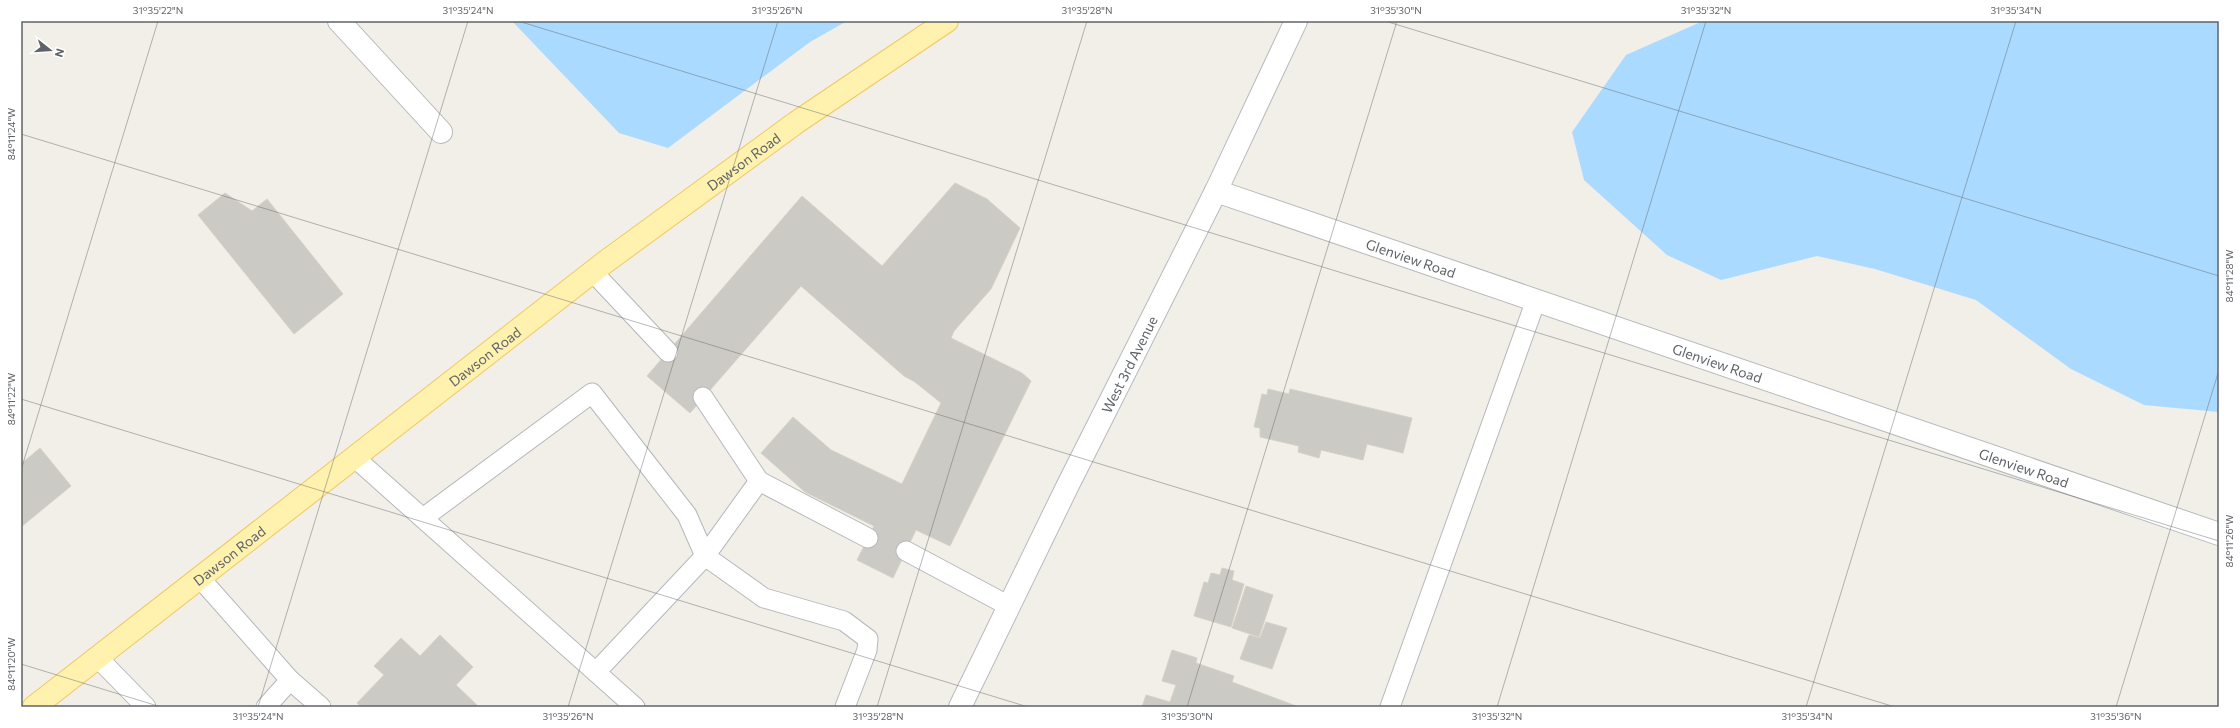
<svg xmlns="http://www.w3.org/2000/svg" width="2240" height="728" font-family="Commissioner,sans-serif">
	<style>
		.water { fill: #aadaff }
		.building { fill: #cccac5; stroke: #d6d1c6 }
		.lines { fill: none; stroke-linecap: round; stroke-linejoin: round }
		.lane-casing { stroke: #b5b8bc; stroke-width: 21 }
		.street-casing { stroke: #b5b8bc; stroke-width: 24 }
		.secondary-casing { stroke: #b6babf; stroke-width: 24 }
		.primary-casing { stroke: #f2c960; stroke-width: 24 }
		.lane { stroke: #fff; stroke-width: 19 }
		.street { stroke: #fff; stroke-width: 22 }
		.secondary { stroke: #fff; stroke-width: 22 }
		.primary { stroke: #fff2af; stroke-width: 22 }
		.ticks { fill: none; stroke: #5f6368; stroke-width: 1; stroke-opacity: 0.45 }
		.labels { text-anchor: middle; dominant-baseline: central; stroke-width: 4; stroke-linejoin: round; paint-order: stroke }
		.street-label { font-size: 14px; fill: #5f6368; stroke: #fff }
		.neatline { fill: none; stroke: #5f6368; stroke-width: 1.5 }
		.ticks-label { font-size: 10px; text-anchor: middle; fill: #5f6368 }
	</style>
	<rect width="100%" height="100%" fill="#f1efe8"/>
	<g class="water">
		<polygon points="512,21 847,21 810,42 668,148 619,133"/>
		<polygon points="1703,21 2219,21 2219,412 2144,405 2071,369 1976,300 1875,269 1817,256 1721,280 1667,255 1584,180 1572,132 1626,55"/>
	</g>
	<g class="building">
		<polygon points="955,183 987,199 1020,228 991,289 954,331 951,338 1022,373 1031,381 950,546 916,530 893,578 857,560 874,526 805,492 761,453 793,417 831,450 902,484 941,403 915,382 904,376 801,286 690,413 647,376 802,196 882,266"/>
		<polygon points="225,193 252,211 267,199 343,294 294,334 198,215"/>
		<polygon points="1268,389 1289,394 1290,389 1412,418 1403,453 1367,444 1363,460 1321,450 1319,458 1298,452 1299,446 1260,437 1260,428 1254,427 1262,394 1267,395"/>
		<polygon points="40,448 71,486 21,527 21,464"/>
		<polygon points="1222,568 1234,571 1232,580 1244,584 1231,627 1194,616 1204,582 1208,583 1211,573 1220,575"/>
		<polygon points="1246,586 1273,595 1259,637 1232,628"/>
		<polygon points="1266,622 1287,628 1272,669 1240,659 1249,635 1260,638"/>
		<polygon points="440,635 473,667 456,685 479,707 361,707 357,703 384,675 374,666 401,638 420,656"/>
		<polygon points="1172,650 1197,658 1196,663 1234,676 1232,682 1299,707 1142,707 1146,695 1170,702 1176,685 1162,681"/>
	</g>
	<g class="lines">
		<defs>
			<g id="lane">
				<polyline points="592,271 668,352"/>
				<polyline points="354,457 635,707"/>
				<polyline points="759,481 868,538"/>
				<polyline points="423,518 592,393 687,515 705,556 764,598 844,621 868,639 867,650 845,707"/>
				<polyline points="906,551 1009,606"/>
				<polyline points="200,578 290,680 266,707"/>
				<polyline points="97,657 146,707"/>
				<polyline points="596,672 705,556 759,481 703,397"/>
				<polyline points="290,680 321,707"/>
				<polyline points="1390,707 1536,300"/>
			</g>
			<g id="street">
				<polyline points="339,21 441,132"/>
				<path id="s1" d="M1216,191L2219,534"/>
			</g>
			<g id="secondary">
				<path id="s2" d="M960,707L1067,487L1216,191L1296,21"/>
			</g>
			<g id="primary">
				<path id="s3" d="M34,707L604,263L797,122L947,21"/>
			</g>
		</defs>
		<use href="#lane" class="lane-casing"/>
		<use href="#street" class="street-casing"/>
		<use href="#secondary" class="secondary-casing"/>
		<use href="#primary" class="primary-casing"/>
		<use href="#lane" class="lane"/>
		<use href="#street" class="street"/>
		<use href="#secondary" class="secondary"/>
		<use href="#primary" class="primary"/>
	</g>
	<path class="ticks" d="M518,21L2219,541M1385,21L2219,276M21,134L1895,707M21,399L1028,707M21,470L158,21M21,664L161,707M258,707L468,21M568,707L778,21M877,707L1087,21M1187,707L1397,21M1497,707L1706,21M1806,707L2016,21M2116,707L2219,370"/>
	<g class="labels">
		<g class="street-label">
			<text stroke="none"><textPath href="#s3" startOffset="895">Dawson Road</textPath></text>
			<text stroke="none"><textPath href="#s1" startOffset="206">Glenview Road</textPath></text>
			<text stroke="none"><textPath href="#s3" startOffset="571">Dawson Road</textPath></text>
			<text stroke="none"><textPath href="#s1" startOffset="530">Glenview Road</textPath></text>
			<text stroke="none"><textPath href="#s2" startOffset="382">West 3rd Avenue</textPath></text>
			<text stroke="none"><textPath href="#s1" startOffset="854">Glenview Road</textPath></text>
			<text stroke="none"><textPath href="#s3" startOffset="247">Dawson Road</textPath></text>
		</g>
	</g>
	<rect width="2240" height="728" fill="none" stroke="#ffffff" stroke-width="44"/>
	<g transform="translate(50 50) rotate(107)" stroke="#ffffff" stroke-width="3" paint-order="stroke">
	<path d="M0-3L7 15L0 10L-7 15Z" fill="#5f6368"/>
	<text y="-6" font-size="11" font-weight="bold" text-anchor="middle" fill="#5f6368">N</text>
	</g>
	<rect x="22" y="22" width="2196" height="684" class="neatline"/>
	<g class="ticks-label">
		<text x="158" y="14">31°35'22"N</text>
		<text x="468" y="14">31°35'24"N</text>
		<text x="777" y="14">31°35'26"N</text>
		<text x="1087" y="14">31°35'28"N</text>
		<text x="1396" y="14">31°35'30"N</text>
		<text x="1706" y="14">31°35'32"N</text>
		<text x="2016" y="14">31°35'34"N</text>
		<text transform="translate(11 134) rotate(-90)" y="4">84°11'24"W</text>
		<text transform="translate(2229 276) rotate(-90)" y="4">84°11'28"W</text>
		<text transform="translate(11 399) rotate(-90)" y="4">84°11'22"W</text>
		<text transform="translate(2229 541) rotate(-90)" y="4">84°11'26"W</text>
		<text transform="translate(11 664) rotate(-90)" y="4">84°11'20"W</text>
		<text x="258" y="720">31°35'24"N</text>
		<text x="568" y="720">31°35'26"N</text>
		<text x="878" y="720">31°35'28"N</text>
		<text x="1187" y="720">31°35'30"N</text>
		<text x="1497" y="720">31°35'32"N</text>
		<text x="1807" y="720">31°35'34"N</text>
		<text x="2116" y="720">31°35'36"N</text>
	</g>
</svg>
